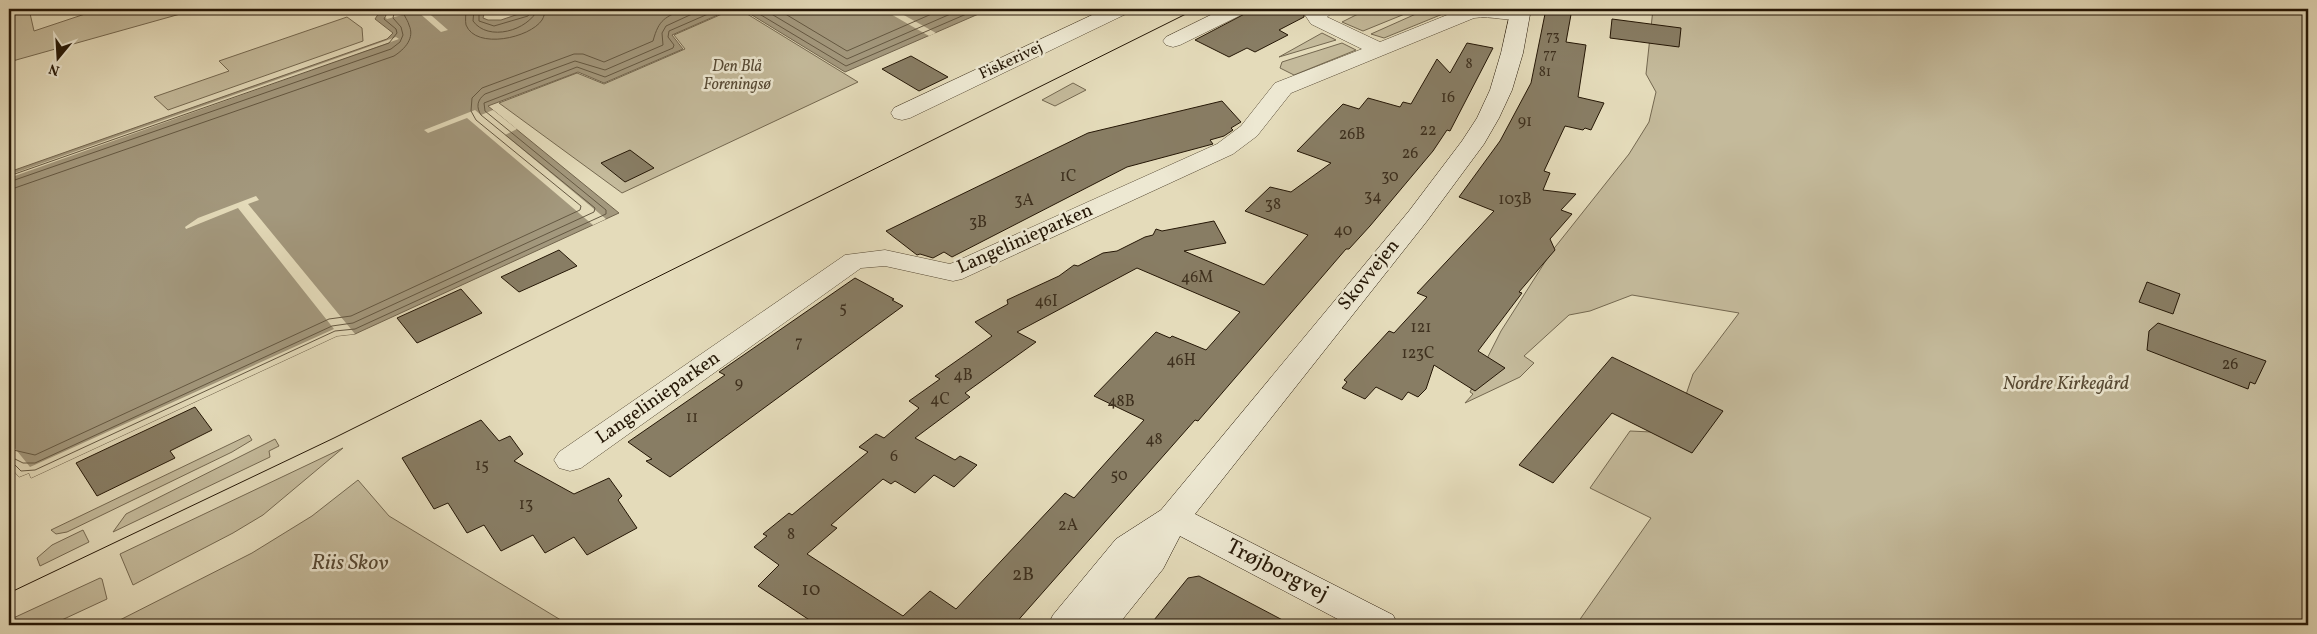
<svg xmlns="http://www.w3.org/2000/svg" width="2317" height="634" font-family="Vollkorn,serif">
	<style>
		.green { fill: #c4ba9b; stroke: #746850 }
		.water { fill: #a3987d; stroke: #71644d }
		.pier { fill: #e4dbba }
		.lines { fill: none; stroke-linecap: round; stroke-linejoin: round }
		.shore { stroke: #645842; stroke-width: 1 }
		.building { fill: #887d64; stroke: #251706; fill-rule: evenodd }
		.street-casing { stroke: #554833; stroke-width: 1 }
		.secondary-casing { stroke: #251706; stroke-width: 1 }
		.street { fill: #ede8d2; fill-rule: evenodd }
		.secondary { fill: #ede8d2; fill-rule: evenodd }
		.tram { stroke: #251706; stroke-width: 1 }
		.labels { text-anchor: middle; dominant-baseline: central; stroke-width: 5; stroke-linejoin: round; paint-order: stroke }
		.far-number-label { font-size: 14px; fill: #3e301e }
		.far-street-label { font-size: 16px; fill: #251706; stroke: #ede8d2 }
		.far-park-label { font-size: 16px; font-style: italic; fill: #554833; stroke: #ede8d2 }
		.number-label { font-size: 16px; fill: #3e301e }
		.street-label { font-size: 19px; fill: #251706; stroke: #ede8d2 }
		.park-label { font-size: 19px; font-style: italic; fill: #554833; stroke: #ede8d2 }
		.near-number-label { font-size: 19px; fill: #3e301e }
		.near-park-label { font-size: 22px; font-style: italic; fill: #554833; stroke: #ede8d2 }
		.near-street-label { font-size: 22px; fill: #251706; stroke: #ede8d2 }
	</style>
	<rect width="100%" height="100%" fill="#e4dbba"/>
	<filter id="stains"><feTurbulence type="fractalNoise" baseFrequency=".004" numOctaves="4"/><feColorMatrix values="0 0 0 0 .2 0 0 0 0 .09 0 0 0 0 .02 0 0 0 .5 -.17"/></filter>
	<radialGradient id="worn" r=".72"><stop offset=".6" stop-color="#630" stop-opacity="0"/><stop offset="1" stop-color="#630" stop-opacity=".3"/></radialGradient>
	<g class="green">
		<polygon points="9,9 29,9 34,31 100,9 198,9 9,62"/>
		<polygon points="705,9 739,9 858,82 622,193 499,103 577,73 604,84 685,49 674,35 722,14 716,9"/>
		<polygon points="1368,9 1417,9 1363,31 1342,22"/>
		<polygon points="1427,9 1455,9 1384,38 1371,34"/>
		<polygon points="1653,9 2308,9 2308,625 1576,625 1651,518 1590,488 1630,431 1673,433 1693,374 1739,313 1632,295 1590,311 1569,315 1524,356 1534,363 1520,377 1465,403 1473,394 1470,392 1501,331 1552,251 1629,154 1649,122 1656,92 1646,74"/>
		<polygon points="347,17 362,28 363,41 168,110 154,97 229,71 219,61"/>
		<polygon points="1322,33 1336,40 1279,57"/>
		<polygon points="1342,43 1356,50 1294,75 1280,68 1282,62"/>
		<polygon points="1073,83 1086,90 1055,106 1042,100"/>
		<polygon points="249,435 252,440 232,452 67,532 56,534 51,530"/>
		<polygon points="275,439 279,446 269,451 270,457 113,532 126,514"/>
		<polygon points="343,448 263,515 233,533 133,585 120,554"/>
		<polygon points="358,480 389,516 569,625 110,625 252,553 312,516"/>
		<polygon points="83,530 89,542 40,566 37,558 52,545"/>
		<polygon points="100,578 102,579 107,599 51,625 9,625 9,620"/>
	</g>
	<g class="water">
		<polygon points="390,9 493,9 484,14 483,18 488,20 501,20 533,9 700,9 715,11 720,14 672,35 683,49 604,83 578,72 488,106 619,213 355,334 337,336 31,478 29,473 19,477 9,465 9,172 387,39 393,33 375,19 379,13"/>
		<polygon points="742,9 990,9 845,72"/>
	</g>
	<g class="pier">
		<polygon points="401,9 424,9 448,30 441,32 417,11 387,19 384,16 402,10"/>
		<polygon points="882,9 893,9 936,33 929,36"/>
		<polygon points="396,37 399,39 9,178 9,175"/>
		<polygon points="475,110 481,115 493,110 517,129 505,135 606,219 593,225 467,118 428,133 424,130"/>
		<polygon points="256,196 259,200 248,204 355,334 337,336 31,478 29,473 19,477 9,465 9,441 30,467 334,329 238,208 186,229 185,227 198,218"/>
	</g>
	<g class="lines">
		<g class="shore">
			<path d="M466,9C466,13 465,21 466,25C476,50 530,38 542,20C544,17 545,12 546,9"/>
			<path d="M474,9L473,21C488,42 528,31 538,9"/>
			<polyline points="482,9 479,13 479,21 494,26 528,16 532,9"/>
			<polyline points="751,9 846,66 978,9"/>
			<polyline points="763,9 847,59 962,9"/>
			<polyline points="777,9 847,51 943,9"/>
			<polyline points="9,176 389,43 397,33 396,29 384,19 389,9"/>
			<polyline points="9,182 391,49 400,42 403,35 401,27 393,18 395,9"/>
			<path d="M9,190L394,56C405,49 415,38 409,25C407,18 403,16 403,9"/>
			<path d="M9,449L35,455L329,319L351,316L580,210L581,206L476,120L471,111L472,98L482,88L574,54H583L604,62L653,41C659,19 665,17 685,9"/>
			<path d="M9,456L23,463H35L332,326L353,323L594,212L595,208L481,115C476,107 477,100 485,94L575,61L605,70L663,45L662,33L666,26L703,9"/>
			<polyline points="9,463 14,464 21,471 35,470 335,331 355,329 606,214 606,210 485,111 484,103 577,67 605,77 673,48 674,45 668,37 669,31 708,14 710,9"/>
		</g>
	</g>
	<g class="building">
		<polygon points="1254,9 1309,9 1304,14 1304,17 1279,30 1288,35 1255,52 1247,48 1229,57 1195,40"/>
		<polygon points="1546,9 1572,9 1566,42 1586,45 1578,97 1604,103 1591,130 1585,128 1583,130 1565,126 1544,171 1550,173 1543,190 1576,194 1561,210 1572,214 1550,239 1555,250 1519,292 1522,293 1478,351 1505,368 1475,391 1434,365 1426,389 1418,397 1408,392 1402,400 1376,387 1365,399 1342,388 1347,382 1344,380 1389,331 1394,333 1427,297 1417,293 1494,211 1459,197 1500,141 1531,83"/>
		<polygon points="1612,19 1681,28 1679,47 1610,38"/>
		<path d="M1467,43L1493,48L1450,131L1447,130L1433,151L1370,226L1349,249H1346L1198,421L1195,420L1014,625H817L758,586L779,565L754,547L767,536L763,534L789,513L792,515L868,452L859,447L876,434L884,438L919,408L909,401L940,379L935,376L992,336L975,322L1008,304L1007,300L1059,276L1074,265L1078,266L1103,253L1117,251L1145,237L1153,235L1156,229L1162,231L1214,221L1226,243L1184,251L1264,285L1308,235L1245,211L1270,187L1291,192L1331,163L1297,151L1343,104L1359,109L1368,98L1400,107L1403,102L1411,104L1437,59L1450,73ZM1137,268L1240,312L1206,350L1172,336L1170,338L1156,332L1094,396L1144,420L1074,498L1065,493L956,609L930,591L903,616L807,554L837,528L831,525L883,479L891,484L895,481L915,493L934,475L954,487L977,465L960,456L955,460L915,438L970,397L965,393L1036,342L1017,332Z"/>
		<polygon points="911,56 948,77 919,91 882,69"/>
		<polygon points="1222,101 1241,122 1231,128 1233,130 1224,136 1210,140 1213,144 1127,167 952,257 944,252 933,258 920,254 917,255 886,231 1088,133"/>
		<polygon points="630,150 654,168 625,182 601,163"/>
		<polygon points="559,250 577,266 519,292 501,277"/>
		<polygon points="855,278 894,299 892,300 903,306 670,477 646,461 652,459 628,442 725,375 719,372"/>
		<polygon points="2147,282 2180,294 2173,314 2139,302"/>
		<polygon points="461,289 482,313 417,343 397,318"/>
		<polygon points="2158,323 2266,361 2255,384 2250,382 2248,389 2147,350 2149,331"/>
		<polygon points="1612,357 1723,411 1692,453 1612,413 1553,483 1519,465"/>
		<polygon points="195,407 212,430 170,451 175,458 97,496 76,463"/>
		<polygon points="481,420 499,441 510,436 523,454 514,461 574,494 609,478 622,496 618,500 637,528 587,555 574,537 545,553 533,535 501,551 484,525 467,533 448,503 434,509 402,458"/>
		<polygon points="1199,576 1292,625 1150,625 1188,578"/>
	</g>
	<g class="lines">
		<defs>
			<g id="street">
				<polygon points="1105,9 1131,9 1128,13 910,118 902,120 894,118 891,113 894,108"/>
				<polygon points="1223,9 1248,9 1245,13 1180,45 1173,47 1166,45 1163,41 1166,37"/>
				<path d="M1312,9H1336L1327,17L1380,42L1462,9H1523L1527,10L1530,14L1527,18C1510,23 1492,15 1474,18L1291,93L1257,136L1233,154L962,279L953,281L885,266L861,268L581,468L570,471L559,468L554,460L559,452L845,255L885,250L950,264L1217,144L1241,126L1275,83L1362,49L1311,24L1305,15Z"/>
			</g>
			<polygon id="secondary" points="1511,9 1531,9 1523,53 1512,90 1499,118 1484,144 1427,221 1195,514 1393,615 1398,625 1349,625 1180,536 1163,569 1118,625 1048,625 1053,615 1116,539 1161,510 1409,211 1462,141 1477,118 1490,90 1501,53"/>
		</defs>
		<use href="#street" class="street-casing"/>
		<use href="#secondary" class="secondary-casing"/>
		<use href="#street" class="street"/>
		<use href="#secondary" class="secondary"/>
		<polyline class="tram" points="9,593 334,438 1196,9"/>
	</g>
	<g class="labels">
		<g class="far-number-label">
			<text x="1553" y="36">73</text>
			<text x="1550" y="54">77</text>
			<text x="1469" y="64">8</text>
			<text x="1545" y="72">81</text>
		</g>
		<g class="far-street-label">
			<text transform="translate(1011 61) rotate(-25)">Fiskerivej</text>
		</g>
		<g class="far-park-label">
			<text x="737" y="67">Den Blå<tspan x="737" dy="18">Foreningsø</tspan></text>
		</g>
		<g class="number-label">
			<text x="1448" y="98">16</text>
			<text x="1525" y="122">91</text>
			<text x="1428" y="131">22</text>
			<text x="1352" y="135">26B</text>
			<text x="1410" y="154">26</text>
			<text x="1068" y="177">1C</text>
			<text x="1390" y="177">30</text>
			<text x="1373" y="197">34</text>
			<text x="1515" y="200">103B</text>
			<text x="1024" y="201">3A</text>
			<text x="1273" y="205">38</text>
			<text x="978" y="223">3B</text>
			<text x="1343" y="231">40</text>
			<text x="1197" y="278">46M</text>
			<text x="1046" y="302">46I</text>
			<text x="843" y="309">5</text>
			<text x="1421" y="328">121</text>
			<text x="799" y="343">7</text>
			<text x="1418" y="354">123C</text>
			<text x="1181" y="361">46H</text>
			<text x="2230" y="365">26</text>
			<text x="963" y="376">4B</text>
			<text x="739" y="384">9</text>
			<text x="940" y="400">4C</text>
			<text x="1121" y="402">48B</text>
			<text x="692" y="418">11</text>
			<text x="1154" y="440">48</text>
			<text x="894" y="457">6</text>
			<text x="482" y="466">15</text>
			<text x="1119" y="476">50</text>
			<text x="526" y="505">13</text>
			<text x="1068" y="526">2A</text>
			<text x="791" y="535">8</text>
		</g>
		<g class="street-label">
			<text transform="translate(1025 239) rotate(-24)">Langelinieparken</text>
			<text transform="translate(1369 275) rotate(-51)">Skovvejen</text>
			<text transform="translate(658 398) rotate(-35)">Langelinieparken</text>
		</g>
		<g class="park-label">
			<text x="2066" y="384">Nordre Kirkegård</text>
		</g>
		<g class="near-number-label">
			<text x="1023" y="575">2B</text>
			<text x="811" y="590">10</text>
		</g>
		<g class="near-park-label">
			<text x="350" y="563">Riis Skov</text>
		</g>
		<g class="near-street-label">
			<text transform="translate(1277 571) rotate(27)">Trøjborgvej</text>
		</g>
	</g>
	<rect width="2317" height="634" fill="none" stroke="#e4dbba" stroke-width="30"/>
	<rect x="10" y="10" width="2297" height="614" fill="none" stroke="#251706" stroke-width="2.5"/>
	<rect x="15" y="15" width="2287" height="604" fill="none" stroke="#251706"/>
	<g transform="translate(58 58) rotate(198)" stroke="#ede8d2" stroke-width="4" paint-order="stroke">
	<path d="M0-4L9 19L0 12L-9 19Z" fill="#251706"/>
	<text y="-8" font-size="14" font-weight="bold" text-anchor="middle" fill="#251706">N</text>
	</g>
	<rect width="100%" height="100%" filter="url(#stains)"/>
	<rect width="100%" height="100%" fill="url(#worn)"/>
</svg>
